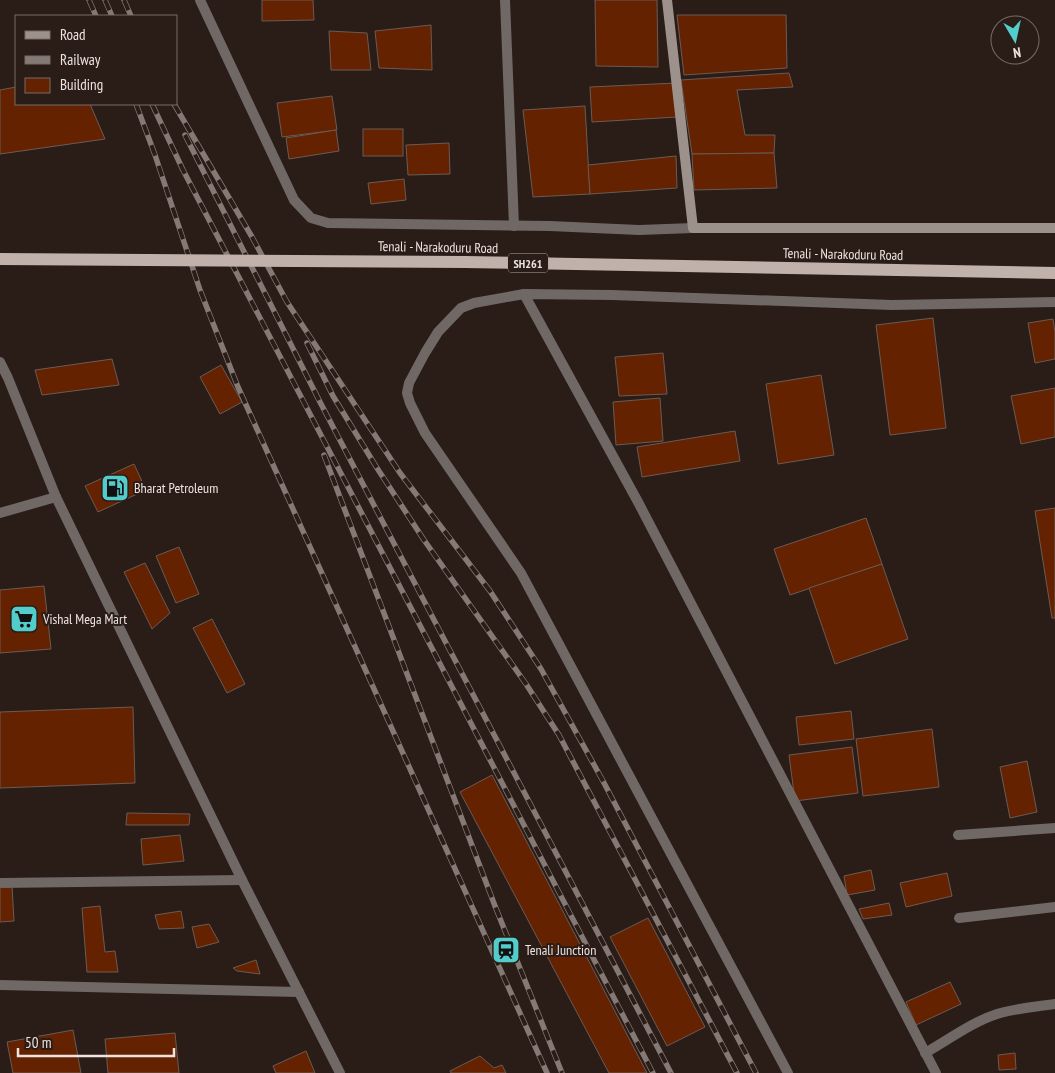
<svg xmlns="http://www.w3.org/2000/svg" width="1055" height="1073" font-family="'PT Sans Narrow',sans-serif">
	<style>
		.building { fill: #642200; stroke: #6b5b54 }
		.lines { fill: none; stroke-linecap: round; stroke-linejoin: round }
		.street { stroke: #6f6865; stroke-width: 10 }
		.secondary { stroke: #9d918c; stroke-width: 10 }
		.rail-casing { stroke: #847974; stroke-width: 5.5 }
		.rail { stroke: #2a1c17; stroke-width: 4; stroke-dasharray: 11; stroke-linecap: butt }
		.primary-bridge { stroke: #c0b1aa; stroke-width: 12 }
		.labels { text-anchor: middle; dominant-baseline: central; stroke-width: 4; stroke-linejoin: round; paint-order: stroke }
		.shield { fill: #2a1c17; stroke: #b2a8a4; stroke-width: 1 }
		.shield-label { font-size: 12px; font-weight: bold; fill: #ede4e0 }
		.street-label { font-size: 14px; fill: #ede4e0; stroke: #2a1c17 }
		.poi-label { font-size: 14px; fill: #ede4e0; stroke: #2a1c17; text-anchor: start }
	</style>
	<rect width="100%" height="100%" fill="#2a1c17"/>
	<g class="building">
		<polygon points="262,0 313,0 314,20 262,21"/>
		<polygon points="595,0 657,0 658,67 596,66"/>
		<polygon points="677,15 786,15 787,68 684,75"/>
		<polygon points="431,25 432,70 379,68 375,31"/>
		<polygon points="329,31 367,33 371,70 331,70"/>
		<polygon points="789,73 793,87 737,90 745,135 775,135 774,153 692,154 681,80"/>
		<polygon points="676,83 677,117 592,122 590,87"/>
		<polygon points="16,87 16,104 90,104 105,139 0,154 0,90"/>
		<polygon points="332,96 337,130 282,137 277,103"/>
		<polygon points="585,106 590,194 533,197 523,110"/>
		<rect x="363" y="129" width="40" height="27"/>
		<polygon points="336,130 339,151 289,159 286,138"/>
		<polygon points="449,143 450,174 408,175 406,145"/>
		<polygon points="774,153 777,188 694,190 692,154"/>
		<polygon points="676,156 677,188 590,194 588,165"/>
		<polygon points="404,179 406,200 371,204 368,183"/>
		<polygon points="933,318 946,428 890,435 876,325"/>
		<polygon points="1053,319 1055,332 1055,359 1035,363 1028,323"/>
		<polygon points="663,353 667,394 619,396 615,357"/>
		<polygon points="112,359 119,385 42,395 35,370"/>
		<polygon points="221,365 242,402 220,414 200,377"/>
		<polygon points="821,375 834,455 778,464 766,384"/>
		<polygon points="1055,388 1055,437 1021,444 1011,396"/>
		<polygon points="660,398 663,441 616,445 613,402"/>
		<polygon points="735,431 740,461 642,477 637,447"/>
		<polygon points="134,464 146,490 98,512 85,486"/>
		<polygon points="1055,508 1055,618 1052,618 1035,511"/>
		<polygon points="866,518 882,564 790,595 774,549"/>
		<polygon points="179,547 199,594 176,603 156,556"/>
		<polygon points="145,563 170,613 152,629 124,572"/>
		<polygon points="882,564 908,639 835,664 809,588"/>
		<polygon points="44,586 51,649 0,653 0,590"/>
		<polygon points="212,619 245,684 227,693 193,628"/>
		<polygon points="133,707 135,783 0,788 0,712"/>
		<polygon points="851,711 854,739 799,745 796,717"/>
		<polygon points="932,729 939,787 863,796 856,739"/>
		<polygon points="852,747 858,793 795,801 789,755"/>
		<polygon points="1027,761 1037,812 1010,818 1000,767"/>
		<polygon points="492,775 647,1073 609,1073 460,792"/>
		<polygon points="127,813 190,814 189,825 126,825"/>
		<polygon points="180,835 184,861 143,865 141,839"/>
		<polygon points="871,870 875,890 847,895 844,876"/>
		<polygon points="947,873 952,896 906,907 900,883"/>
		<polygon points="0,885 12,885 14,921 0,922"/>
		<polygon points="889,903 892,915 863,919 859,909"/>
		<polygon points="100,906 105,952 115,951 118,972 87,972 82,908"/>
		<polygon points="181,911 184,928 159,929 155,915"/>
		<polygon points="648,918 705,1027 667,1046 610,937"/>
		<polygon points="209,924 219,942 197,948 192,927"/>
		<polygon points="256,960 260,974 237,971 233,968"/>
		<polygon points="950,982 961,1004 916,1025 906,1002"/>
		<polygon points="73,1030 81,1073 13,1073 7,1042"/>
		<polygon points="175,1033 179,1073 108,1073 105,1039"/>
		<polygon points="306,1051 315,1073 276,1073 273,1066"/>
		<polygon points="1015,1053 1016,1069 999,1070 998,1055"/>
		<polygon points="480,1056 494,1068 502,1065 506,1073 451,1073 450,1071"/>
	</g>
	<g class="lines">
		<g class="street">
			<polyline points="200,0 294,200 311,218 328,223 550,226 639,230 693,228"/>
			<polyline points="505,0 514,226"/>
			<polyline points="524,294 638,502 936,1073"/>
			<polyline points="0,362 8,378 56,497 242,880 340,1073"/>
			<polyline points="0,513 56,497"/>
			<polyline points="958,835 1055,828"/>
			<polyline points="0,883 242,880"/>
			<polyline points="959,918 1055,907"/>
			<polyline points="0,985 299,992"/>
			<path d="M925,1053C948,1040 972,1022 997,1014C1016,1008 1036,1007 1055,1004"/>
			<polyline points="788,1073 521,573 425,433 410,403 407,393 409,383 425,353 438,332 461,308 474,303 524,294 612,295 892,305 1055,302"/>
		</g>
		<polyline class="secondary" points="667,0 693,228 1055,228"/>
		<defs>
			<g id="rail">
				<polyline points="89,0 96,16"/>
				<polyline points="105,0 112,16"/>
				<polyline points="124,0 131,16"/>
				<polyline points="136,104 155,155 200,290 238,387 547,1073"/>
				<polyline points="152,104 183,170 653,1073"/>
				<polyline points="174,104 252,237 287,302 400,473 490,591 541,669 603,781 756,1073"/>
				<polyline points="185,135 320,402 671,1073"/>
				<polyline points="307,343 333,396 377,468 424,540 526,684 559,735 737,1073"/>
				<polyline points="324,455 495,906 562,1073"/>
			</g>
		</defs>
		<use href="#rail" class="rail-casing"/>
		<use href="#rail" class="rail"/>
		<polyline class="primary-bridge" points="0,259 465,262 1055,273"/>
	</g>
	<defs>
		<symbol id="fuel-square" viewBox="-11 -11 22 22"><rect x="-9" y="-9" width="18" height="18" rx="4" fill="#53cdcb" stroke="#2a1c17"/><path d="M-5.5-6h7V0h2V4h1.3V-2.5L3-4.5l.8-.8L6-3V5H2.5V1h-1V6h-7ZM-4.2-4.7v3.2H.2V-4.7Z" fill="#111"/></symbol>
		<symbol id="supermarket-square" viewBox="-11 -11 22 22"><rect x="-9" y="-9" width="18" height="18" rx="4" fill="#53cdcb" stroke="#2a1c17"/><path d="M-6-5.5h2.5l.6 2H6L4.5 2H-2.5L-4.4-4H-6ZM-1.5 3.2a1.3 1.3 0 1 0 .1 0ZM3 3.2a1.3 1.3 0 1 0 .1 0Z" fill="#111"/></symbol>
		<symbol id="station-square" viewBox="-11 -11 22 22"><rect x="-9" y="-9" width="18" height="18" rx="4" fill="#53cdcb" stroke="#2a1c17"/><path d="M-3-6H3Q5-6 5-4V2Q5 4 3 4L4.5 6H3L1.5 4h-3L-3 6H-4.5L-3 4Q-5 4-5 2V-4Q-5-6-3-6ZM-3.5-4v3h7v-3ZM-3.5 1v1.5H-2V1ZM2 1v1.5H3.5V1Z" fill="#111"/></symbol>
	</defs>
	<g fill-rule="evenodd">
		<use href="#fuel-square" x="99" y="472" width="32" height="32"/>
		<use href="#supermarket-square" x="8" y="603" width="32" height="32"/>
		<use href="#station-square" x="490" y="934" width="32" height="32"/>
	</g>
	<g class="labels">
		<rect class="shield" x="508" y="253.5" width="40" height="19" rx="4"/>
		<g class="shield-label">
			<text x="528" y="263">SH261</text>
		</g>
		<g class="street-label">
			<text transform="translate(438 247) rotate(1)">Tenali - Narakoduru Road</text>
			<text transform="translate(843 254) rotate(1)">Tenali - Narakoduru Road</text>
		</g>
		<g class="poi-label">
			<text x="134" y="488">Bharat Petroleum</text>
			<text x="43" y="619">Vishal Mega Mart</text>
			<text x="525" y="950">Tenali Junction</text>
		</g>
	</g>
	<rect x="15" y="15" width="162" height="90" fill="#2a1c17" stroke="#786c67"/>
	<rect x="25" y="31" width="25" height="8" fill="#9d918c" stroke="#786c67"/>
	<text x="60" y="40" font-size="15" fill="#ede4e0">Road</text>
	<rect x="25" y="56" width="25" height="8" fill="#847974" stroke="#786c67"/>
	<text x="60" y="65" font-size="15" fill="#ede4e0">Railway</text>
	<rect x="25" y="78" width="25" height="15" fill="#642200" stroke="#786c67"/>
	<text x="60" y="90" font-size="15" fill="#ede4e0">Building</text>
	<g transform="translate(1015 40) rotate(171)"><circle r="24" fill="#2a1c17" stroke="#786c67"/>
	<path d="M0-4L9 19L0 12L-9 19Z" fill="#53cdcb"/>
	<text y="-8" font-size="14" font-weight="bold" text-anchor="middle" fill="#ede4e0">N</text>
	</g>
	<path d="M18 1048v8h156v-8" fill="none" stroke="#ede4e0" stroke-width="2.5"/>
	<text x="25" y="1048" font-size="15" fill="#ede4e0" stroke="#2a1c17" stroke-width="4" paint-order="stroke">50 m</text>
</svg>
